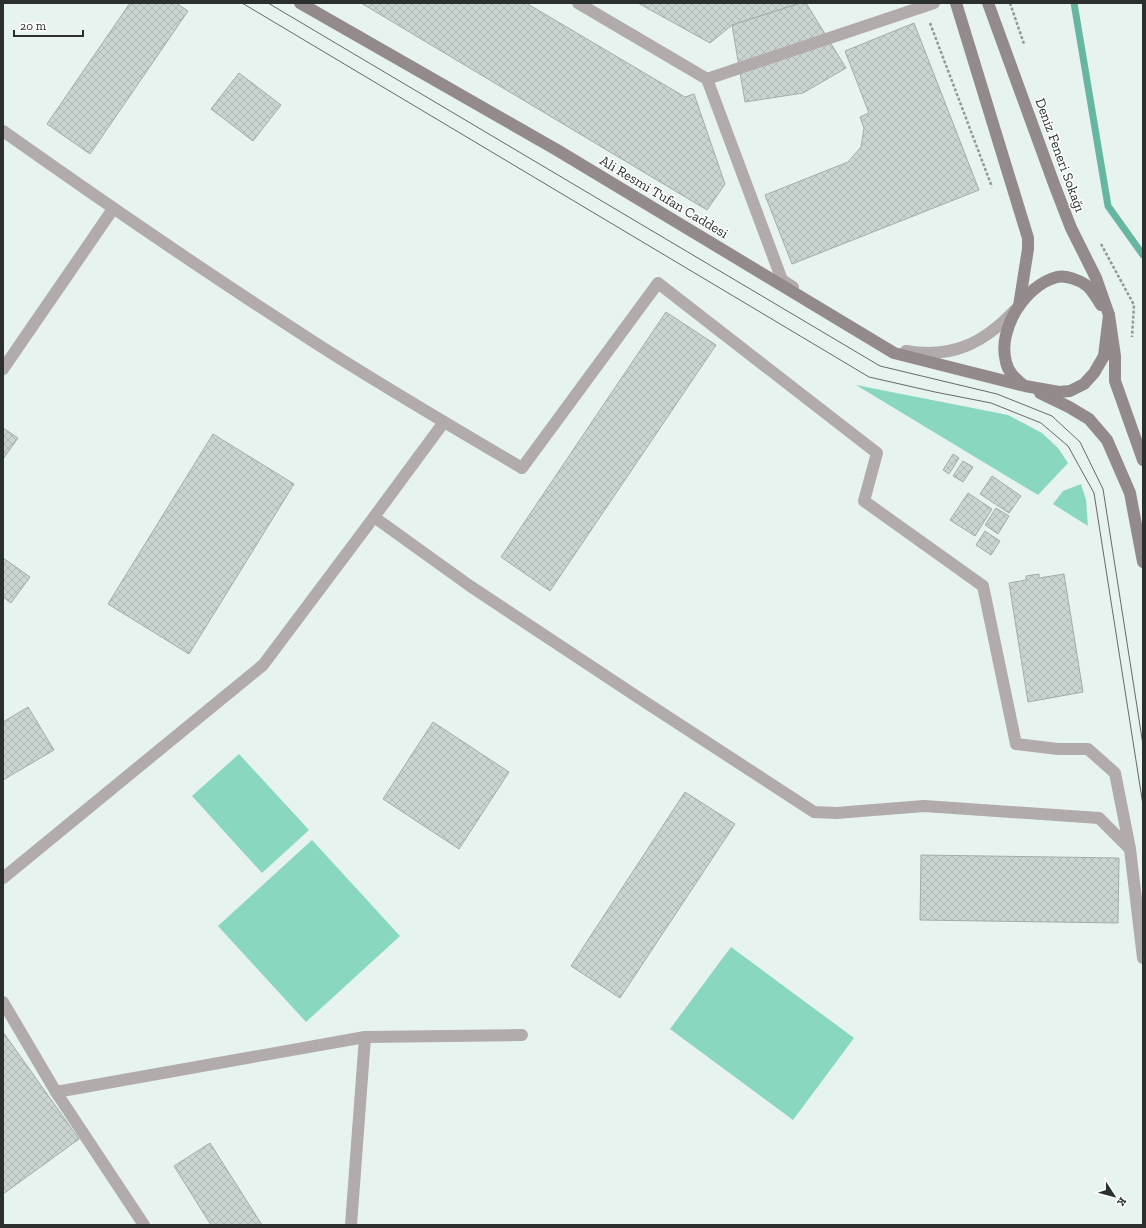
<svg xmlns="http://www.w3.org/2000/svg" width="1146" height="1228" font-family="'Zilla Slab',serif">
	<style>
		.grass { fill: #89d7c1 }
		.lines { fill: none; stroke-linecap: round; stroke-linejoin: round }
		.stream { stroke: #67b6a1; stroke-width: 7 }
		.building { fill: url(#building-cross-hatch); stroke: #a2adaa }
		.path { stroke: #919a97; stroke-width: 2.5; stroke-dasharray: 3 2; stroke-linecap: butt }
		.lane { stroke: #b1abac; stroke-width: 12 }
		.secondary { stroke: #928a8b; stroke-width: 12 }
		.tram { stroke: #646b69; stroke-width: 1 }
		.labels { text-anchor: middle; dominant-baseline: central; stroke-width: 3; stroke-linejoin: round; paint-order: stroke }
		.street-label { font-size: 14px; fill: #2b2f2e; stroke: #fff }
	</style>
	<defs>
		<pattern id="building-cross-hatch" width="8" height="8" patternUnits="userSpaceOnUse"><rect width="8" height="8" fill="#cad5d1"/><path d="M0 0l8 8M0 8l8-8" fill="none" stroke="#aeb7b4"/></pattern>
	</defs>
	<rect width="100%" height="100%" fill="#e7f3ef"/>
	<g class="grass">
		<polygon points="856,385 1008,415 1042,433 1058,448 1068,463 1038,495"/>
		<polygon points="1081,484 1086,500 1088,526 1053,504 1063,491"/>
		<polygon points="239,754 309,830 262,873 192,796"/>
		<polygon points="312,840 400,936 306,1022 218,926"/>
		<polygon points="731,947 854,1038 793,1120 670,1029"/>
	</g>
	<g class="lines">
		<polyline class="stream" points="1074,3 1108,206 1143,255"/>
	</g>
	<g class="building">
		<polygon points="130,3 176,3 188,11 90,154 47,124"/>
		<polygon points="361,3 526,3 685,97 694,94 725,184 707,210"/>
		<polygon points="638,3 801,3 732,25 710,43"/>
		<polygon points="801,3 806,3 846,68 803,93 745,102 732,25"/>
		<polygon points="914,23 979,190 792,264 765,195 848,162 861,147 864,128 860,117 869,113 845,51"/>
		<polygon points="239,73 281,105 253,141 211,109"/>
		<polygon points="666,312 716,345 550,591 501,557"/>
		<polygon points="3,428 18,438 3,459"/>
		<polygon points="213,434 294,484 189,654 108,604"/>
		<polygon points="953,454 959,458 949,474 943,470"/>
		<polygon points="963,461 973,467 963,482 953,476"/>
		<polygon points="992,476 1021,496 1009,513 980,494"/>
		<polygon points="968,493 992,509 975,536 950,520"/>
		<polygon points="996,508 1009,516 998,534 985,525"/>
		<polygon points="985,531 1000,541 991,555 976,545"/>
		<polygon points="3,558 30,577 11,603 3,597"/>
		<polygon points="1039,574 1039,578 1064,574 1083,692 1028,702 1009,583 1026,580 1026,576"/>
		<polygon points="28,707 54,750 3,780 3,722"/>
		<polygon points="433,722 509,772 459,849 383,799"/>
		<polygon points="685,792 735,824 620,998 571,966"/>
		<polygon points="921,855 1119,858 1118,923 920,920"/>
		<polygon points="3,1032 79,1139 3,1194"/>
		<polygon points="210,1143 262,1225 211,1225 174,1166"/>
	</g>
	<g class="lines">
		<g class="path">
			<polyline points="1010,3 1024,44"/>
			<polyline points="930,23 992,187"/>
			<polyline points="1101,244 1134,305 1132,337"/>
		</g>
		<g class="lane">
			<polyline points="578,3 707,79 934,3"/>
			<polyline points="707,79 782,280 793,287"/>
			<path d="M3,131C99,199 195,265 294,329C368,378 446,423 522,468L658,283L877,453L864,501L983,586L1016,744L1058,749H1088L1115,773L1130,849L1143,958"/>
			<path d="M906,351C952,359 984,343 1015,310"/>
			<polyline points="3,369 113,209"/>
			<polyline points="374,517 470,586 639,698 814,812 836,813 924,806 1099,818 1130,849"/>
			<polyline points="3,878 263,665 374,517 444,422"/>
			<polyline points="3,1002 56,1092 144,1225"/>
			<polyline points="56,1092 365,1037 522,1035"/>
			<polyline points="351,1225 365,1037"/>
		</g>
		<g class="secondary">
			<polyline points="300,3 557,150 894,353 1025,386 1059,392 1070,391 1084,384 1094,373 1104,356 1109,315"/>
			<polyline points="956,3 1028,238 1028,249 1019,306"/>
			<polyline points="988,3 1054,184 1071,228 1096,278 1109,315 1115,356 1115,381 1143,460"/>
			<path d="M1022,384C1015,378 1008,372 1006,362C997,330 1025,285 1057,277C1066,275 1079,280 1086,285C1092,289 1097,299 1101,305"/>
			<polyline points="1040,393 1069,407 1089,419 1107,440 1130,493 1143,562"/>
		</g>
		<g class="tram">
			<polyline points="242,3 869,377 935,392 991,403 1041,423 1068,446 1094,493 1143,805"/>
			<polyline points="268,3 880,366 997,394 1052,416 1080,442 1103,489 1143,745"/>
		</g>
	</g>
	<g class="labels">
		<g class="street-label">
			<text transform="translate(1060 155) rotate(70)">Deniz Feneri Sokağı</text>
			<text transform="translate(664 197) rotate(31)">Ali Resmi Tufan Caddesi</text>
		</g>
	</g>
	<rect width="1146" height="1228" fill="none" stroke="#2b2f2e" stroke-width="8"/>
	<g transform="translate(1114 1196) rotate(126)" stroke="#ffffff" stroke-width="3" paint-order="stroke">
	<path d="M0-3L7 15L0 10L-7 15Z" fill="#2b2f2e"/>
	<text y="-6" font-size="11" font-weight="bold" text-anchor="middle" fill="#2b2f2e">K</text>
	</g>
	<path d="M14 30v6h69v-6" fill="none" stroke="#2b2f2e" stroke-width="2"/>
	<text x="20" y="30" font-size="12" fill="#2b2f2e" stroke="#ffffff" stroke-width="3" paint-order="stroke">20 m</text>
</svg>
